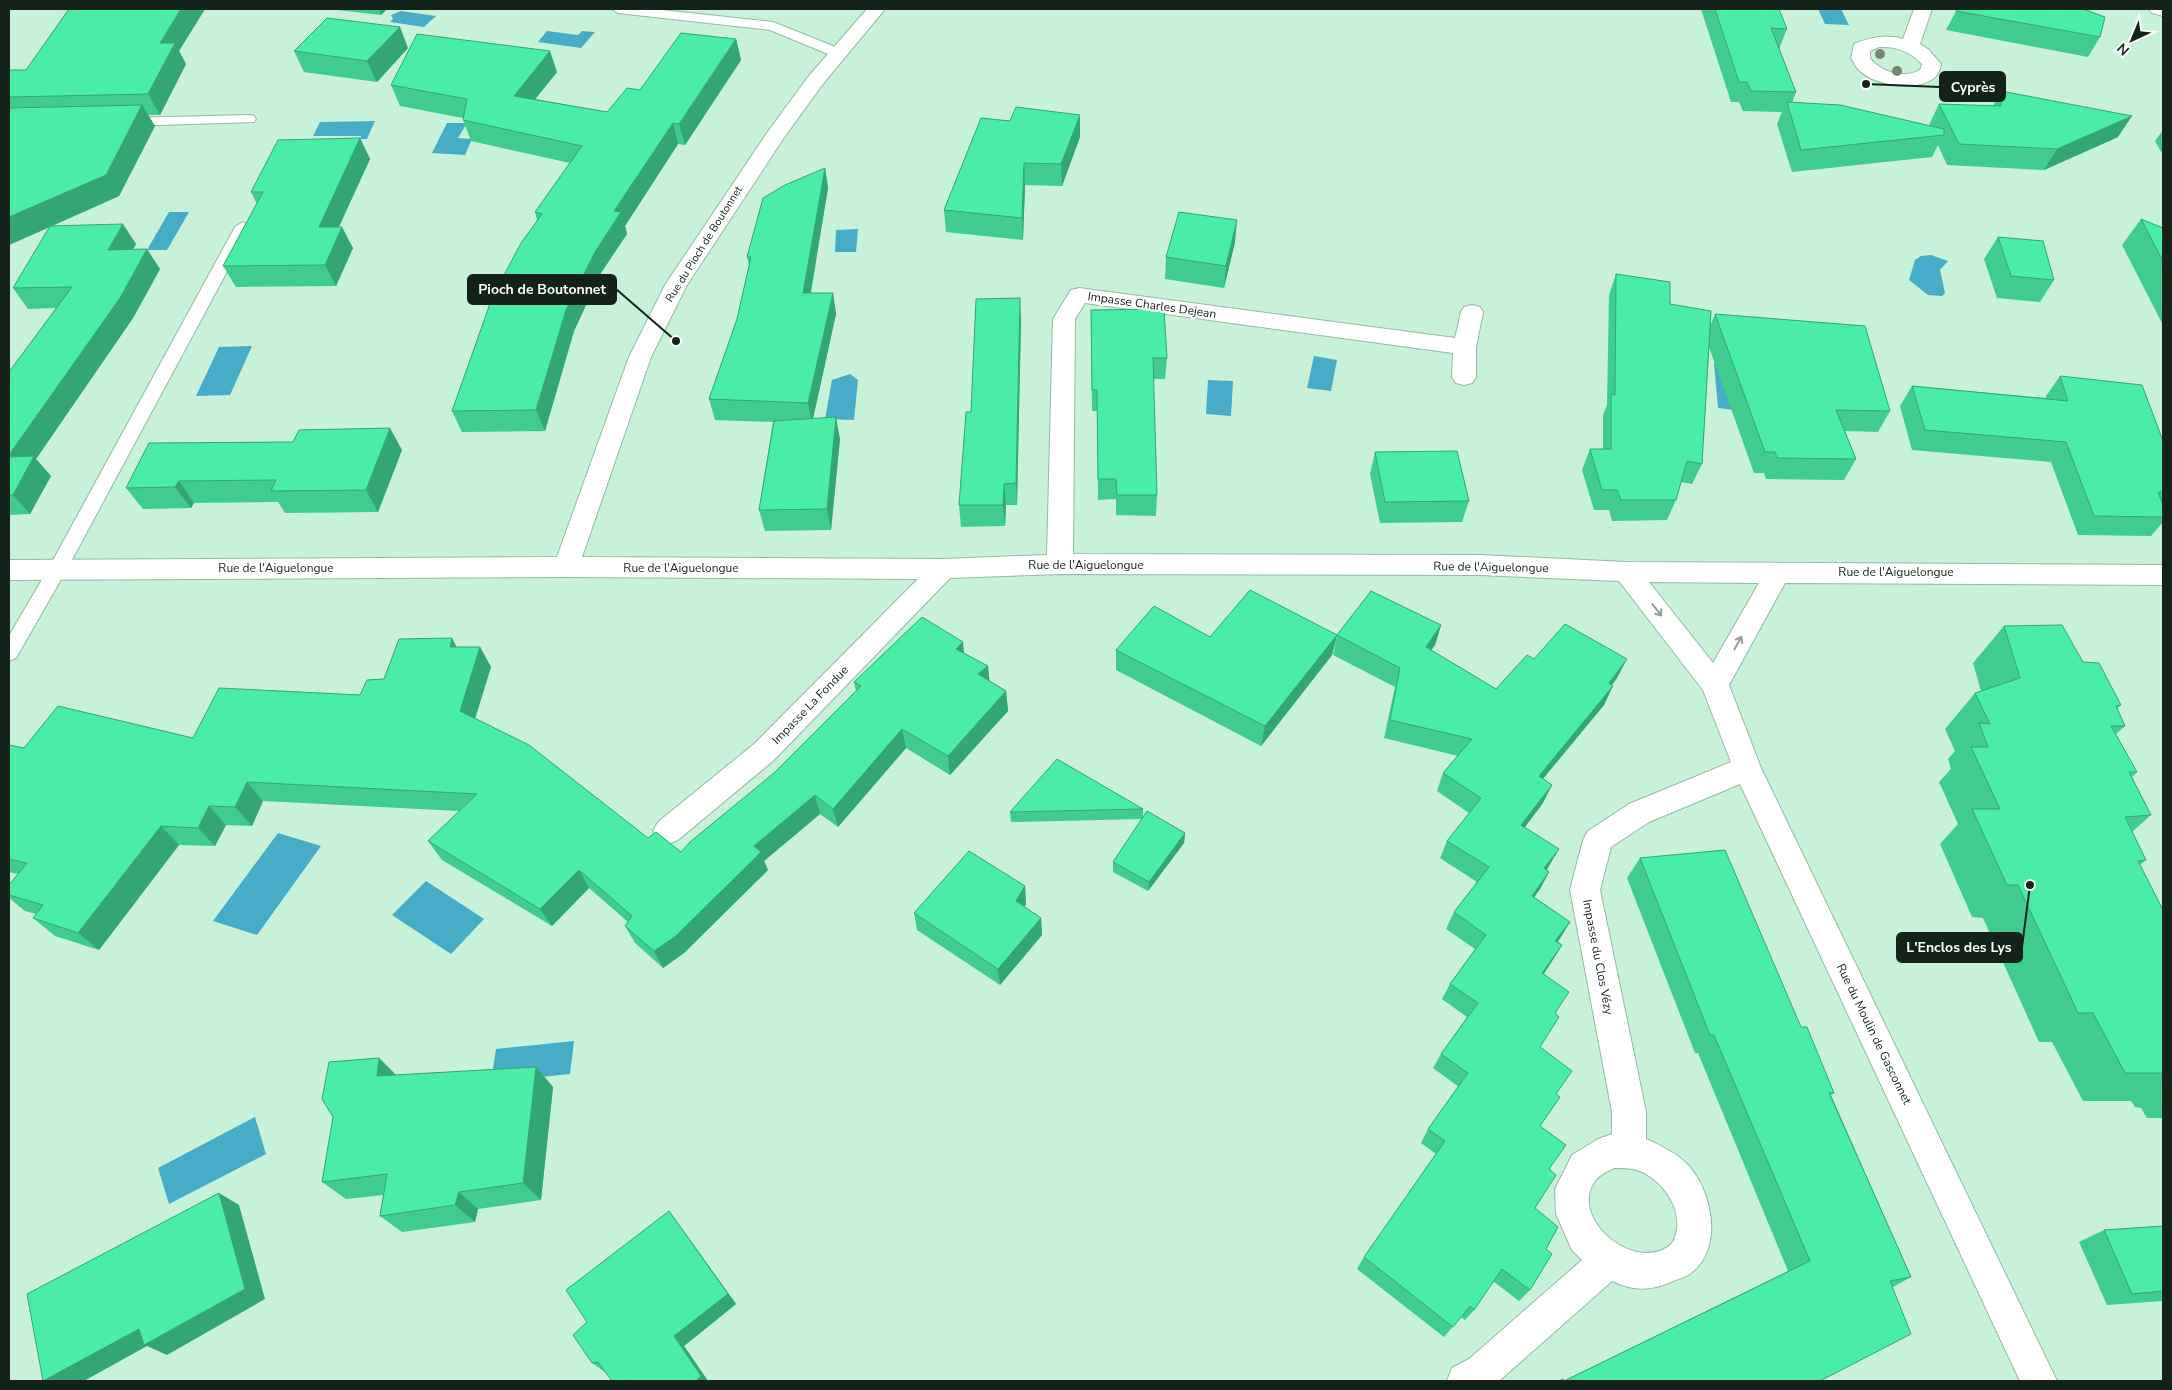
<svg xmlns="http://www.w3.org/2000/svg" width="2172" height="1390" font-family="'Nunito Sans',sans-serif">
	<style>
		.water { fill: #47acc8 }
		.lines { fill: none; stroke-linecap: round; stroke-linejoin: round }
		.lane-casing { stroke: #93bba4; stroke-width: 2 }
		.street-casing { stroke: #93bba4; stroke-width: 2 }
		.lane { fill: #fff; fill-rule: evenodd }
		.street { fill: #fff; fill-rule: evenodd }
		.tree { fill: #77876f }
		.wall { fill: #40cc8e }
		.shaded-wall { fill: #34a674 }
		.building { fill: #4aeda5; stroke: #34a674 }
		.oneway { stroke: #959c98 }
		.labels { text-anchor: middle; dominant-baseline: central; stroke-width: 4.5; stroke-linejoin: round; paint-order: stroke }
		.far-street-label { font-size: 11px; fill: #13231a; stroke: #fff }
		.street-label { font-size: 12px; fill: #13231a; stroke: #fff }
		.leader { fill: none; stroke: #13231a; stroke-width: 2 }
		.callout-dot { fill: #13231a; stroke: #fff; stroke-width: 2 }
		.callout { fill: #13231a; stroke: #13231a; stroke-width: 2 }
		.callout-label { font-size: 14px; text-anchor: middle; font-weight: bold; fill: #fff }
	</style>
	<rect width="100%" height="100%" fill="#c7f1d9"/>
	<g class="water">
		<polygon points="1818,9 1841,9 1849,25 1825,24"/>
		<polygon points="401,11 436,16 424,27 390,22 393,19 391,15"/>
		<polygon points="547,31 578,35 582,31 595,32 581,48 538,42"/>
		<polygon points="375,121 367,139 360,139 361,136 313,136 320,122"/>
		<polygon points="447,123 467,123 458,138 472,139 465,155 432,153"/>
		<polygon points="169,212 189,212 167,250 147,250"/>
		<polygon points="858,229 856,252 835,252 836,230"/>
		<polygon points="1931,255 1948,261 1940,270 1945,293 1942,296 1928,295 1909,280 1915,260 1921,256"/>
		<polygon points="252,346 230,395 196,396 219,347"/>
		<polygon points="1314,356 1337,360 1331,391 1307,388"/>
		<polygon points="1714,363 1755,364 1743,411 1718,408"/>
		<polygon points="850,374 858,380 854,420 825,419 832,380"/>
		<polygon points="1208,380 1233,381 1231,416 1206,414"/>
		<polygon points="278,833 321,846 257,935 213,921"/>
		<polygon points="426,881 484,919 451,954 392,915"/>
		<polygon points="574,1041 570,1074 491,1082 496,1049"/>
		<polygon points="255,1117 266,1154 169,1204 158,1168"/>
	</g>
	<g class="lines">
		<defs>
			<g id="lane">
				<polygon points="612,9 652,9 773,22 843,50 845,53 843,56 833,56 770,30 618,13"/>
				<polygon points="249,115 254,116 256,119 254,122 126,126 119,122 126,118"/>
				<polygon points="243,222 251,227 67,569 16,658 9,661 9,636 51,564 235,227"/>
			</g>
			<g id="street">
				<path d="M867,9H885L822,85L783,139L687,285L651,357L582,557L943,559L1047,555L1053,319L1071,290L1079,288L1455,338L1461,312L1464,307L1472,305L1480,307L1483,312L1476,347V377L1472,383L1464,385L1456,383L1452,377L1453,353L1085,303L1075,319L1073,554L1480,555L1626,562L2163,565V585L1785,583L1729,685L1761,768L2057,1381H2020L1740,784L1649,822L1611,847L1600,890L1646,1112V1139C1662,1146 1676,1153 1688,1165C1712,1191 1724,1248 1691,1273C1686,1277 1677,1279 1671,1282C1649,1291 1634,1291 1612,1281L1499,1381H1447L1452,1368L1469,1359L1582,1260L1572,1250L1556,1214L1555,1189L1572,1155L1598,1139L1612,1134V1112L1570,890L1583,840L1588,831L1629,804L1731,762L1703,690L1619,581L1480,575L1060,574L950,578L774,760L678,840L668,844L658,840L653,831L658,822L754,744L918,579L566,577L9,580V560L557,557L629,357L665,285L767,133L808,77ZM1649,582L1759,583L1713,663ZM1614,1168C1622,1168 1630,1168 1637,1170C1662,1178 1685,1211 1675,1237C1674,1243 1667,1248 1662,1250C1624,1266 1570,1214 1595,1181C1599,1175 1608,1171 1614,1168Z"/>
				<path d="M1914,9H1932L1920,44L1929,50L1941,64C1940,69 1938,75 1934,78C1916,92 1876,86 1860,71C1856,68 1854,62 1851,58L1854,44C1872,37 1885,34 1903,39ZM1879,47C1896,46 1911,52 1922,64L1920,70C1904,79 1880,72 1870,58V51Z"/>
				<polygon points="2149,9 2163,9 2163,16 2152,13"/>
			</g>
		</defs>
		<use href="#lane" class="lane-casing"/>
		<use href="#street" class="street-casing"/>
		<use href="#lane" class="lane"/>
		<use href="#street" class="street"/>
	</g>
	<g class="tree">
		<circle cx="1880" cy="54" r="5"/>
		<circle cx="1897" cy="71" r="5"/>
		<circle cx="1866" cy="84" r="5"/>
	</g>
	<g class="wall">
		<polygon points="69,9 205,9 179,51 186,64 160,115 148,115 155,126 119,196 52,226 136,244 133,249 160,269 133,318 36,459 51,476 30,514 9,515 9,372 56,308 28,309 13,288 50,227 9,245 9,72 26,70"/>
		<polygon points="328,9 387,9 381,15"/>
		<polygon points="1701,9 1779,9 1787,29 1779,49 1796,92 1792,103 1929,126 1929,125 1939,104 1993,106 2001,91 2118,137 2044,170 1947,165 1938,145 1932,157 1792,172 1777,124 1782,112 1743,111 1739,102 1731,102"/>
		<polygon points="1956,11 2100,37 2088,57 1946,30"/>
		<polygon points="736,39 741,60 685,145 678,144 625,226 627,234 601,273 574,331 545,431 462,432 452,411 537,220 535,212 570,163 471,141 463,120 463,118 400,106 391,85 557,72 535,99 607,112 640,90"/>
		<polygon points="408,48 377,82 304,72 294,51"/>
		<polygon points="981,118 1080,137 1062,186 1025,185 1023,240 946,232 944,210"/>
		<polygon points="2163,130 2163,155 2155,141"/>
		<polygon points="360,138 370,159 339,227 353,248 336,286 236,287 223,266 257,204 251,192"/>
		<polygon points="825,168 828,188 811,293 833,293 836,314 813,419 840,439 831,530 765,531 759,510 773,422 715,420 709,399 737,319 749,265 747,257"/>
		<polygon points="2141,219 2163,228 2163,325 2122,245"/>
		<polygon points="1998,237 2054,280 2040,302 1997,298 1984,259"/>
		<polygon points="1235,242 1224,288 1165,279 1166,257"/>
		<polygon points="1616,274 1670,304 1711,324 1715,314 1890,411 1878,432 1845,431 1856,459 1844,480 1766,479 1764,473 1754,473 1709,347 1702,464 1692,484 1681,482 1676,500 1667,520 1612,521 1609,510 1594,510 1582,470 1590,449 1603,449 1603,415 1607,405 1609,295"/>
		<polygon points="1091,310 1167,358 1165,379 1153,379 1157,495 1156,516 1116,515 1116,499 1098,500 1097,411 1092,411"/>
		<polygon points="1021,320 1017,505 1006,505 1005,526 961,527 959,505 971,412"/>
		<polygon points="2060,376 2163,441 2163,522 2151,536 2078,535 2051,462 1912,450 1900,406 1912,386 2046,398 2046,396"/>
		<polygon points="402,450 378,512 285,513 278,502 194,503 191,508 143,509 126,488"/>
		<polygon points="1375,452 1469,501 1462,522 1380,523 1370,474"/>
		<polygon points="1441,625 1435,645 1431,650 1496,689 1534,659 1617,678 1612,685 1604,705 1543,779 1543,803 1525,827 1549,866 1547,870 1549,872 1540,889 1534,897 1570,922 1558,942 1562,945 1544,974 1556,1014 1540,1047 1556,1094 1540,1126 1549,1169 1535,1208 1546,1249 1530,1290 1519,1301 1493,1281 1474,1310 1465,1320 1461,1317 1444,1337 1357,1269 1364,1257 1436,1154 1421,1143 1428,1129 1459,1087 1433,1068 1441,1054 1467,1017 1442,999 1450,984 1475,949 1446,929 1454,912 1477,882 1440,858 1447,841 1469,813 1437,791 1443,773 1458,756 1384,738 1395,687 1333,655 1337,635"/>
		<polygon points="2004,626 2083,662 2121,705 2117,709 2125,726 2116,734 2137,772 2132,777 2151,815 2132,832 2146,860 2140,865 2163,910 2163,1118 2147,1118 2141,1108 2135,1107 2131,1101 2083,1101 2052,1042 2039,1042 1983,918 1972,917 1940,844 1958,824 1939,782 1951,769 1948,759 1955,751 1945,729 1975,693 1981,691 1973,663"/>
		<polygon points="1337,635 1332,655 1261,746 1116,670 1116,650 1210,637"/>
		<polygon points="457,647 480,647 491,667 475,719 648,838 681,852 774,773 856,691 854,682 964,654 988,666 989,681 1006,691 1008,711 950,775 906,748 838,827 820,814 764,861 768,870 684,953 663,968 635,943 625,926 628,922 589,888 552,926 442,860 428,841 459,811 263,801 252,826 226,825 215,846 179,845 99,950 55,936 33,918 36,914 25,911 9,898 9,885 18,874 9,872 9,745 24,748 193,738 360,695 384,679"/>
		<polygon points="1143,809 1143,817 1185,834 1184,843 1148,891 1113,872 1113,862 1142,819 1011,822 1010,812"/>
		<polygon points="1640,858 1801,1027 1834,1093 1831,1095 1911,1277 1893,1287 1564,1381 1788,1271 1698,1053 1695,1053 1627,878"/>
		<polygon points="1025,886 1026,904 1024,907 1041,918 1042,935 1000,985 917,930 914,913"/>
		<polygon points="379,1058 396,1075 536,1067 553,1087 541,1200 478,1209 475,1222 402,1232 380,1216 383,1195 346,1199 322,1182"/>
		<polygon points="678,1223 736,1304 684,1346 708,1381 612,1381 606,1372 605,1372 592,1363 587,1322"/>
		<polygon points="2163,1226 2163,1301 2107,1305 2079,1242 2104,1230"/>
	</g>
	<g class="shaded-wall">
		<polygon points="181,9 205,9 179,51 186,64 160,115 148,94 160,43"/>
		<polygon points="379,9 387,9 381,15"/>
		<polygon points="400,27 408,48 377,82 367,61"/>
		<polygon points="736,39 741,60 685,145 679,124"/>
		<polygon points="550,51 557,72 521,117 514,96"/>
		<polygon points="142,105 155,126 119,196 9,245 9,217"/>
		<polygon points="1080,115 1080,137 1062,186 1061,164"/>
		<polygon points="2132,116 2118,137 2044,170 2057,149"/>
		<polygon points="673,123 678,144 625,226 627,234 601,273 574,331 545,431 536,410 566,310 614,211"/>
		<polygon points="360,138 370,159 329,248 319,227"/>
		<polygon points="1024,163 1025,185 1023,240 1022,218"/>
		<polygon points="825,168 828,188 807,313 803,293"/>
		<polygon points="1237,220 1235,242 1224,288 1226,266"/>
		<polygon points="123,224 136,244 121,270 108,250"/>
		<polygon points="342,227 353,248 336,286 325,265"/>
		<polygon points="147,249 160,269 133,318 36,459 51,476 30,514 13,495 9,455"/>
		<polygon points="833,293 836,314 812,423 808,403"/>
		<polygon points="1020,298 1021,320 1017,505 1016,483"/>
		<polygon points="836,417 840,439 831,530 827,509"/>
		<polygon points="390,428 402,450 378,512 366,490"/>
		<polygon points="179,481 194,503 191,508 175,487"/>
		<polygon points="1004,484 1006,505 1005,526 1003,505"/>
		<polygon points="1441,625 1435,645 1420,666 1426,647"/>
		<polygon points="1337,635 1332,655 1261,746 1265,726"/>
		<polygon points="452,638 463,659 450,647"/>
		<polygon points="963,642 965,662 956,649"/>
		<polygon points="480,647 491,667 471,731 460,711"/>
		<polygon points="1627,659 1617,678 1599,702 1609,683"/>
		<polygon points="988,666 990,686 978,674"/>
		<polygon points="1613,686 1604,705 1530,794 1539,776"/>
		<polygon points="1006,691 1008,711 950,775 948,756"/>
		<polygon points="902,729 906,748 838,827 833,809"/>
		<polygon points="247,782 263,801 252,826 235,807"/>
		<polygon points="1552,785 1543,803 1513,843 1521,825"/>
		<polygon points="815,795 820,814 764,861 768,870 684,953 663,968 654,951 754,846"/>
		<polygon points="209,806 226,825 215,846 198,828"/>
		<polygon points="161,826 179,845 99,950 78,933"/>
		<polygon points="1185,833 1184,843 1148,891 1149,882"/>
		<polygon points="1559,849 1549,866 1535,885 1544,868"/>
		<polygon points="579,870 589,888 552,926 540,909"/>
		<polygon points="1549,872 1540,889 1523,913 1532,896"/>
		<polygon points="1025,886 1026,904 1017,919 1016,901"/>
		<polygon points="1041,918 1042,935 1000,985 998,969"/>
		<polygon points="1570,922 1560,938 1546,957 1555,941"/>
		<polygon points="1562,945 1552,961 1533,989 1542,973"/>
		<polygon points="379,1058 400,1079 377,1076"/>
		<polygon points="536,1067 553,1087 541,1200 523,1183"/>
		<polygon points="459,1192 478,1209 475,1222 455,1205"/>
		<polygon points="219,1193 239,1205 265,1299 167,1355 147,1346 84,1381 43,1381"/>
		<polygon points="669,1211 736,1304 684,1346 708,1381 696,1381 674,1336"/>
	</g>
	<g class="building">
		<polygon points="69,9 181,9 160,43 175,43 148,94 9,97 9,72 10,70 26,70"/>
		<polygon points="1715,9 1779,9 1787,29 1771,28 1796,92 1751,91 1747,82 1739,82"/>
		<polygon points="1957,9 2083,9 2105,17 2100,37 1956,11"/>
		<polygon points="327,18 400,27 367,61 294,51"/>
		<polygon points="681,33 736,39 679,124 673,123 614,211 621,212 595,252 566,310 536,410 452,411 492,298 521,243 542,214 535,212 582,146 463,120 467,99 391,85 417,34 550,51 514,96 607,112 627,88 640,90"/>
		<polygon points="2001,91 2132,116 2057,149 1959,144 1939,104 2001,106"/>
		<polygon points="1787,102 1840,105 1944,129 1944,135 1801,150"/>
		<polygon points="142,105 106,175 9,217 9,108"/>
		<polygon points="1016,107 1080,115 1061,164 1024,163 1022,218 944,210 981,118 1010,121"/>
		<polygon points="360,138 319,227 342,227 325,265 223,266 263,192 251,192 278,140"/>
		<polygon points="825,168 803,293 833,293 808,403 709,399 737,319 751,257 747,257 763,198 785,185"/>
		<polygon points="1179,212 1237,220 1226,266 1166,257"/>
		<polygon points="2141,219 2163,228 2163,261"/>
		<polygon points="123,224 108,250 147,249 120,298 9,455 9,372 72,287 13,288 50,226"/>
		<polygon points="1998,237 2043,241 2054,280 2011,276"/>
		<polygon points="1616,274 1670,282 1670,304 1711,311 1702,464 1687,461 1676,500 1621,500 1617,490 1602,490 1590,449 1611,449 1611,394 1615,395"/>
		<polygon points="1020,298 1016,483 1004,484 1003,505 959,505 966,412 971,412 976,299"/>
		<polygon points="1164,309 1167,358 1153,358 1157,495 1117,495 1116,479 1098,479 1097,390 1092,390 1091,310"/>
		<polygon points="1715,314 1865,326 1890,411 1836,410 1856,459 1777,458 1775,452 1765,452"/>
		<polygon points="2060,376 2142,385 2163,441 2163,492 2158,492 2163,505 2163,517 2094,516 2066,442 1925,430 1912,386 2068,401"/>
		<polygon points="836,417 827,509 759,510 774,421"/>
		<polygon points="390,428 366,490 271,491 276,480 179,481 175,487 126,488 149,443 293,442 299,430"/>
		<polygon points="1457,451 1469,501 1385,502 1375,452"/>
		<polygon points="34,456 13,495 9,495 9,457"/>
		<polygon points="1250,590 1337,635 1265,726 1116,650 1154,606 1210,637"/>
		<polygon points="1371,591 1441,625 1426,647 1496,689 1527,655 1534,659 1565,624 1627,659 1609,683 1613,686 1539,776 1552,785 1521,825 1559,849 1544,868 1549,872 1532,896 1570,922 1555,941 1562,945 1542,973 1569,992 1555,1013 1559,1017 1540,1047 1572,1071 1556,1094 1560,1097 1540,1126 1566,1145 1549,1169 1556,1175 1535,1208 1558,1227 1546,1249 1552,1254 1530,1290 1502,1269 1474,1310 1470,1306 1453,1327 1364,1257 1445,1141 1428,1129 1468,1073 1441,1054 1478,1003 1450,984 1486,935 1454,912 1489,867 1447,841 1481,798 1443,773 1472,739 1390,720 1400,668 1337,635"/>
		<polygon points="922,617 963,642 956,649 988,666 978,674 1006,691 948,756 902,729 833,809 815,795 754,846 761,852 676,936 654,951 625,926 632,916 579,870 540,909 428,841 477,794 247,782 235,807 209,806 198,828 161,826 78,933 33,918 43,905 9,895 9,885 27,863 9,859 9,745 24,748 58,706 193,738 219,688 360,695 367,680 384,679 399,639 452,638 450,647 480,647 460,711 529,745 648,838 656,832 681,852 690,842 774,773 861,686 854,682"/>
		<polygon points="2062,625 2083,662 2099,663 2121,705 2116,706 2125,726 2111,726 2137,772 2129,772 2151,815 2125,817 2146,860 2138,861 2163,910 2163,1073 2125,1073 2093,1013 2078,1013 2018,885 2007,885 1972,809 2000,809 1971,747 1988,747 1979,723 1990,724 1975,693 2020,678 2004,626"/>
		<polygon points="1057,759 1143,809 1010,812"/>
		<polygon points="1147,811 1185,833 1149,882 1113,862"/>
		<polygon points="1725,850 1801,1027 1807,1027 1834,1093 1829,1093 1911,1277 1890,1281 1911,1334 1820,1381 1559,1381 1563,1379 1564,1381 1810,1261 1714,1035 1710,1035 1640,858"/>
		<polygon points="969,851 1025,886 1016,901 1041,918 998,969 914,913"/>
		<polygon points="379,1058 377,1076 536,1067 523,1183 459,1192 455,1205 380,1216 387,1174 322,1182 333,1117 322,1099 329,1062"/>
		<polygon points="219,1193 245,1289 144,1345 139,1329 43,1381 27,1294"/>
		<polygon points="669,1211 728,1294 674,1336 701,1376 696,1381 612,1381 598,1362 592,1363 573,1335 587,1322 566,1290"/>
		<polygon points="2163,1226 2163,1291 2132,1294 2104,1230"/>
	</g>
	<defs><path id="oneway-shaft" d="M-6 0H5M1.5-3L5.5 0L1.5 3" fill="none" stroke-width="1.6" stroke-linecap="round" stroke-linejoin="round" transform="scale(1.25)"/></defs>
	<g class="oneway">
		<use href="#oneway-shaft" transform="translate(1657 610) rotate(52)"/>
		<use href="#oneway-shaft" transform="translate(1738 643) rotate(-61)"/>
	</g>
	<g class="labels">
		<g class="far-street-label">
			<text transform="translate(704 244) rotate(-58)">Rue du Pioch de Boutonnet</text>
		</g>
		<g class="street-label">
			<text transform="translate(1152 305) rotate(8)">Impasse Charles Dejean</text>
			<text x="1086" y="565">Rue de l'Aiguelongue</text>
			<text transform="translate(1491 567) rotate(1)">Rue de l'Aiguelongue</text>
			<text x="276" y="568">Rue de l'Aiguelongue</text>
			<text x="681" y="568">Rue de l'Aiguelongue</text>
			<text x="1896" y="572">Rue de l'Aiguelongue</text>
			<text transform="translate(810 705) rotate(-46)">Impasse La Fondue</text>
			<text transform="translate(1598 957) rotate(79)">Impasse du Clos Vézy</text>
			<text transform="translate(1874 1034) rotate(64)">Rue du Moulin de Gasconnet</text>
		</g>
	</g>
	<path class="leader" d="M1866 84L1940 87M676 341L616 289M2030 885L2022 947"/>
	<g class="callout-dot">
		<circle cx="1866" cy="84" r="5"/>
		<circle cx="676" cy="341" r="5"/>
		<circle cx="2030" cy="885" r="5"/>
	</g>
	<g class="callout">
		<rect x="1940" y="72" width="65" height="29" rx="5"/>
		<rect x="468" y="275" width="148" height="29" rx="5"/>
		<rect x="1897" y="933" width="125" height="29" rx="5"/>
	</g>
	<g class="callout-label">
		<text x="1973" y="92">Cyprès</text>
		<text x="542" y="294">Pioch de Boutonnet</text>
		<text x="1959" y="952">L'Enclos des Lys</text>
	</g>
	<rect width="2172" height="1390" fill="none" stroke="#13231a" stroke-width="20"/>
	<g transform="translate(2132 40) rotate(224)" stroke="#ffffff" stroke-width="4" paint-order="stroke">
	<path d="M0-4L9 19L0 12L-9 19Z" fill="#13231a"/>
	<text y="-8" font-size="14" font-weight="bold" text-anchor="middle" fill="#13231a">N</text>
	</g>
</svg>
